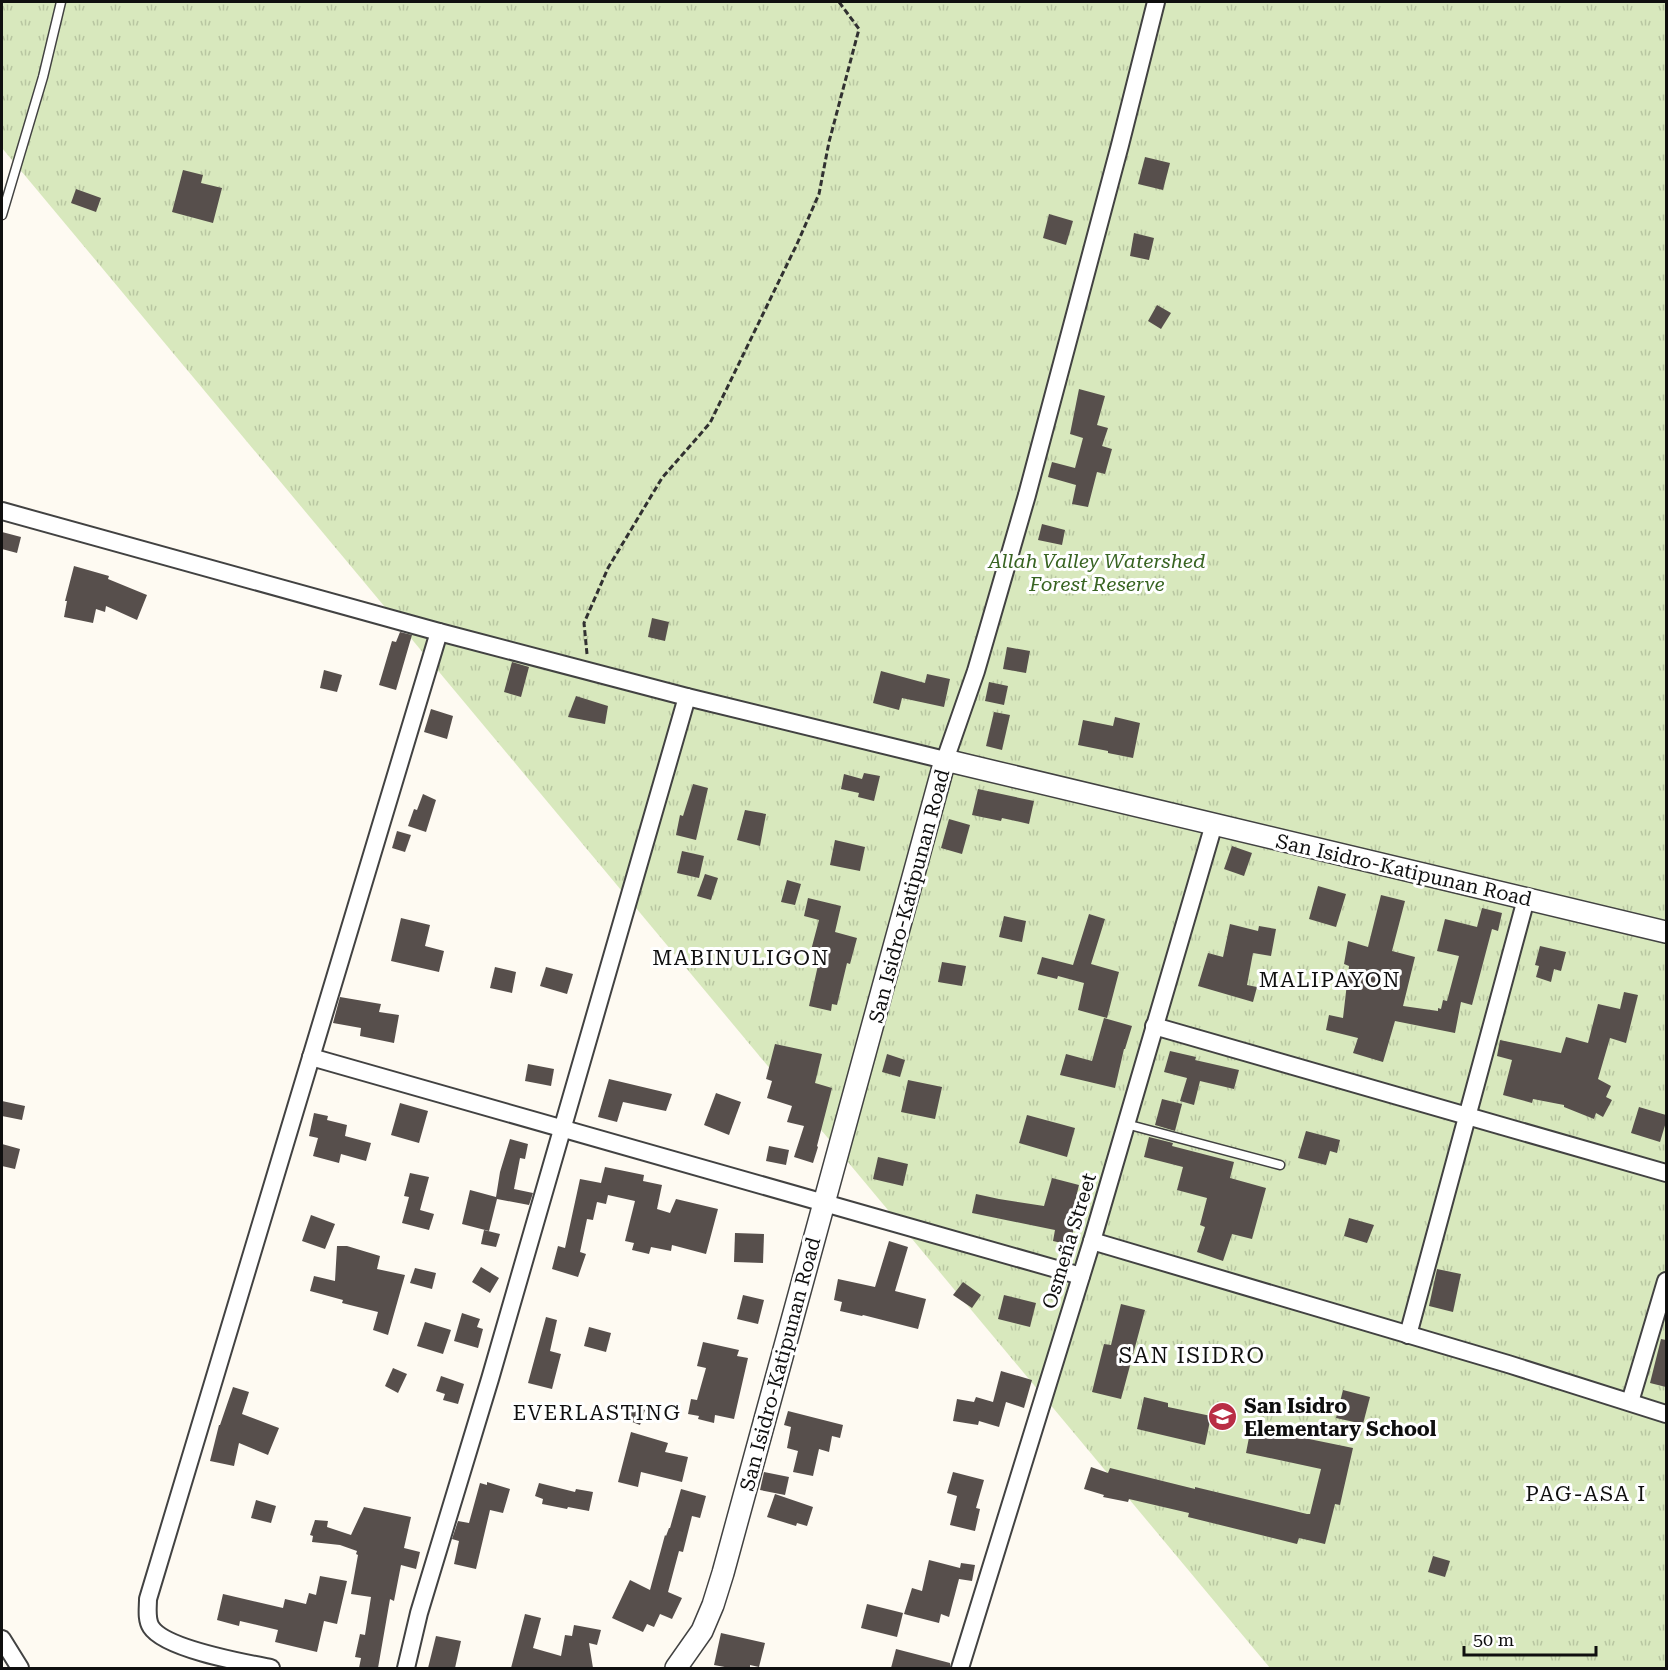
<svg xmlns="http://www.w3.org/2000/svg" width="1668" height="1670" font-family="'Roboto Serif',serif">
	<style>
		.park { fill: url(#park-tufts) }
		.building { fill: #574f4c }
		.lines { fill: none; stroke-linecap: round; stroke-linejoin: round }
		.service-casing { stroke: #424242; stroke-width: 11 }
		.minor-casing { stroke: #424242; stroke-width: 20 }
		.tertiary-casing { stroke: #424242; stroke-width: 24 }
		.path { stroke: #313131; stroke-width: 3; stroke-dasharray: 6 3; stroke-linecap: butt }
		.service { stroke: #fff; stroke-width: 8 }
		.minor { stroke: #fff; stroke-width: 16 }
		.tertiary { stroke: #fff; stroke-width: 21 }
		.labels { text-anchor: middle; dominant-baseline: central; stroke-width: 6; stroke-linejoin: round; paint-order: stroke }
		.park-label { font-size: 20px; font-style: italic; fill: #386422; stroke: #fff }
		.street-label { font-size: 20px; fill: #0f0f0f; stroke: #fff }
		.poi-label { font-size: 20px; font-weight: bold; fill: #0f0f0f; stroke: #fff; text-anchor: start }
		.neighbourhood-label { font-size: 21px; letter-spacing: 1.5px; fill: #0f0f0f; stroke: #fff }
		.quarter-label { font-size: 22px; letter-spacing: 1.5px; fill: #0f0f0f; stroke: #fff }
	</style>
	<defs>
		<pattern id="park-tufts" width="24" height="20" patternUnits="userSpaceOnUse" patternTransform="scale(1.5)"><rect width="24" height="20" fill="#d8e8bd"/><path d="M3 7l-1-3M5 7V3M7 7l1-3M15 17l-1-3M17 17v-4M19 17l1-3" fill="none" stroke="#b8c6a1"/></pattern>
	</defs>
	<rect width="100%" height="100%" fill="#fefaf2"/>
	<polygon class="park" points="2,2 1666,2 1666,1668 1270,1668 2,148"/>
	<g class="building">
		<polygon points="1145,157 1170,163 1163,190 1138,184"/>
		<polygon points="183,170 203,175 201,183 222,188 213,223 172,212"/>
		<polygon points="76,189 101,198 96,212 71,203"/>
		<polygon points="1049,214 1073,221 1066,245 1043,238"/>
		<polygon points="1134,233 1154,238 1149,260 1130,256"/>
		<polygon points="1157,305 1171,313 1161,329 1148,321"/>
		<polygon points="1079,389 1105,396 1097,425 1108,428 1102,446 1112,449 1105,474 1097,472 1088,507 1072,504 1076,485 1048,477 1052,462 1075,468 1083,438 1070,434"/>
		<polygon points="1042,524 1065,530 1062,545 1038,540"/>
		<polygon points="2,532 21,537 17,553 2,549"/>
		<polygon points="74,566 109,576 108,579 147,595 137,620 106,606 105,612 96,609 93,623 64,617 67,601 65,601"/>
		<polygon points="652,618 669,622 665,641 648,637"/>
		<polygon points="400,632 412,635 396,690 379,685 392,641 396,642"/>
		<polygon points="1007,647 1030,651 1026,673 1003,669"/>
		<polygon points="512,662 529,667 521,697 504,692"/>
		<polygon points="324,670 342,675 337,692 320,688"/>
		<polygon points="881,671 925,683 927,674 950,679 944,707 902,698 899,710 873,703"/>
		<polygon points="989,682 1008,686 1004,705 985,701"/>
		<polygon points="576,696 608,706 605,724 568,717"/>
		<polygon points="431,709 453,716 447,739 424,732"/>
		<polygon points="994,712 1010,715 1002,750 986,746"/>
		<polygon points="1115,717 1140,723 1133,758 1108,753 1108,751 1078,745 1083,720 1113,726"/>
		<polygon points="864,773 880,776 874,801 858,797 859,793 841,789 844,774 862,779"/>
		<polygon points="693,784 708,788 696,840 676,835 680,815 683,816"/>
		<polygon points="978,789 1034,801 1029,824 1002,818 1001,821 972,815"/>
		<polygon points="423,794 436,800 426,832 408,826 414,809 417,810"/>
		<polygon points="745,810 766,814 760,846 737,840"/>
		<polygon points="949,819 970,825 962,854 941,848"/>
		<polygon points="397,831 411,835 405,852 392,848"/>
		<polygon points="835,840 865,847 860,871 830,865"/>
		<polygon points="1232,846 1252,853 1244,876 1224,869"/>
		<polygon points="682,851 704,856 699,878 677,873"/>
		<polygon points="705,874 718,878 711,900 697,896"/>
		<polygon points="787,880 801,884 795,905 781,902"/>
		<polygon points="1318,886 1346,894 1336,927 1309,919"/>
		<polygon points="1381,895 1405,901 1392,951 1415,957 1403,1006 1438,1011 1438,1008 1441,1009 1443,1000 1447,1001 1459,956 1437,951 1445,919 1477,927 1482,908 1502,913 1498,931 1492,929 1472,1005 1461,1002 1455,1033 1395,1021 1383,1062 1353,1053 1358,1038 1326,1030 1329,1015 1343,1018 1349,966 1344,964 1348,941 1368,947"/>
		<polygon points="808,898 841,906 835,932 857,938 850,964 847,963 837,1005 832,1004 831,1011 809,1006 820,956 810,954 819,920 804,916"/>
		<polygon points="1089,914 1105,919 1091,964 1119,972 1107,1018 1078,1010 1084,983 1058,976 1057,979 1037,974 1042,957 1073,965"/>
		<polygon points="1004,916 1026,921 1022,942 999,937"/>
		<polygon points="401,918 430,925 425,946 444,951 439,972 391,961"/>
		<polygon points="1230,924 1258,931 1259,926 1276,929 1271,956 1253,953 1247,985 1257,987 1253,1002 1198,986 1208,953 1223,957"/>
		<polygon points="1540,946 1566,952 1561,971 1554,969 1551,982 1536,977 1539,966 1535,965"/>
		<polygon points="942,962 966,966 962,986 938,982"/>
		<polygon points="495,967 516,972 512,993 490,988"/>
		<polygon points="546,967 573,974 567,994 540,986"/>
		<polygon points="1624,992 1638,995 1626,1043 1610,1038 1598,1079 1611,1086 1606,1097 1612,1100 1603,1117 1596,1113 1594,1119 1564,1107 1564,1105 1533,1099 1532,1103 1503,1095 1512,1060 1497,1056 1500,1040 1561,1053 1566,1037 1588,1043 1598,1004 1620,1009"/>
		<polygon points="340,997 381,1004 379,1012 399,1015 394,1043 360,1036 361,1028 333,1023"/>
		<polygon points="1104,1018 1132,1026 1125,1049 1124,1049 1115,1088 1060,1075 1066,1054 1092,1061"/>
		<polygon points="775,1044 822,1054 815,1083 832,1088 817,1146 818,1147 813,1163 794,1157 804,1126 787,1122 792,1106 767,1098 772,1081 766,1079"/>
		<polygon points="1170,1051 1196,1057 1195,1060 1239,1070 1234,1089 1200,1081 1194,1105 1180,1101 1187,1078 1164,1072"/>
		<polygon points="887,1054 905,1060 900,1077 882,1072"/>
		<polygon points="528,1064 554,1069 551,1086 525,1081"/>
		<polygon points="609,1079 672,1094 666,1111 623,1102 617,1122 598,1117"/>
		<polygon points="908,1080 942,1087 935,1119 901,1112"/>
		<polygon points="716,1093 741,1102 729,1135 704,1125"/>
		<polygon points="1162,1099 1182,1104 1175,1131 1155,1125"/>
		<polygon points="2,1101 25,1106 22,1120 2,1116"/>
		<polygon points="400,1103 428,1111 419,1143 391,1135"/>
		<polygon points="1639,1107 1666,1115 1666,1122 1660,1142 1631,1133"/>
		<polygon points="314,1113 328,1116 327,1120 347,1125 345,1136 371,1143 366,1161 341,1154 339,1163 313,1156 318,1138 309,1136"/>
		<polygon points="1027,1115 1075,1128 1067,1157 1019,1143"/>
		<polygon points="1306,1131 1340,1140 1337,1153 1330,1151 1326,1165 1298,1158"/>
		<polygon points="1149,1137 1173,1143 1172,1146 1234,1162 1230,1178 1266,1188 1252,1239 1232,1234 1223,1261 1197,1252 1205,1227 1200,1225 1207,1198 1177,1190 1183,1167 1144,1157"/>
		<polygon points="510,1139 528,1144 525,1159 520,1158 514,1189 533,1193 529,1205 497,1199 489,1231 462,1224 470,1190 496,1197 500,1172"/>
		<polygon points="2,1144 20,1149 15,1169 2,1166"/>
		<polygon points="769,1146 789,1150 786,1165 766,1161"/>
		<polygon points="878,1157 908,1164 903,1186 873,1179"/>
		<polygon points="605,1167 644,1175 643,1181 662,1185 657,1209 670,1213 676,1199 718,1209 706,1254 672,1245 671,1251 651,1247 649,1254 632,1250 634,1243 625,1241 635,1201 608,1195 606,1204 597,1202 593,1220 587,1219 580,1252 586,1254 578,1277 552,1269 558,1246 565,1248 580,1179 601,1183"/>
		<polygon points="410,1173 429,1177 420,1210 434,1214 429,1230 402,1223 409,1197 404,1196"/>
		<polygon points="1052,1178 1079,1185 1071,1218 1076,1219 1070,1245 1053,1241 1055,1230 972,1213 976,1194 999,1199 1044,1206"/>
		<polygon points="311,1215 335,1224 325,1249 302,1241"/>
		<polygon points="1349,1218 1374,1225 1367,1243 1344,1236"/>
		<polygon points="484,1230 500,1234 496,1247 481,1244"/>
		<polygon points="735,1233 764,1234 763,1263 734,1262"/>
		<polygon points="889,1241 908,1247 895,1291 926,1299 918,1329 863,1315 862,1316 840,1311 842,1302 834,1300 838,1279 875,1287"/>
		<polygon points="337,1246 347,1246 380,1256 377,1269 405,1275 388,1335 373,1330 378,1312 342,1303 343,1300 310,1291 314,1276 335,1281"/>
		<polygon points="481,1267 499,1278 490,1293 472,1282"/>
		<polygon points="415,1268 436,1273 432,1289 410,1283"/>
		<polygon points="1437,1269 1461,1274 1453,1312 1429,1306"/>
		<polygon points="963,1282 981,1295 972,1308 953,1295"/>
		<polygon points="743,1295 764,1300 758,1324 737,1319"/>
		<polygon points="1004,1295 1036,1303 1030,1327 998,1319"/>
		<polygon points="1121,1304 1145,1310 1121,1399 1092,1392 1104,1344 1111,1345"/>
		<polygon points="462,1313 480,1319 477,1327 483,1329 478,1348 454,1341"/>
		<polygon points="546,1317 557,1320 550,1351 561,1354 552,1389 528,1383"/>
		<polygon points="425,1322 451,1330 443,1354 417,1346"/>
		<polygon points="589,1327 611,1333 606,1352 584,1346"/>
		<polygon points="1661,1339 1666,1340 1666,1387 1650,1383"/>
		<polygon points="703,1342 739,1350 737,1356 748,1358 734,1419 715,1415 714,1423 698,1419 699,1416 688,1414 691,1399 697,1400 706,1368 697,1366"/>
		<polygon points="393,1368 407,1374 398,1393 385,1386"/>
		<polygon points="1001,1371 1032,1380 1024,1408 1006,1402 999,1427 979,1421 978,1425 953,1421 957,1399 974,1402 976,1397 993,1402"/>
		<polygon points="441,1376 464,1384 458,1404 443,1400 445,1394 436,1391"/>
		<polygon points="233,1387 249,1392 242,1414 279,1428 268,1455 239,1443 234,1466 210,1461 219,1425 220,1425"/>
		<polygon points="1343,1390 1370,1397 1363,1424 1336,1418"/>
		<polygon points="1144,1397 1168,1403 1168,1407 1211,1416 1205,1445 1137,1429"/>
		<polygon points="632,1405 645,1410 640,1425 627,1420"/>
		<polygon points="788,1411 843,1425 840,1438 832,1436 829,1452 819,1449 813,1476 793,1472 798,1451 787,1448 791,1427 784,1425"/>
		<polygon points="1251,1427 1353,1448 1340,1505 1335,1504 1325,1544 1299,1538 1297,1544 1188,1517 1189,1513 1129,1499 1128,1502 1103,1497 1104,1495 1084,1489 1091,1467 1108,1473 1110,1468 1195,1489 1195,1487 1307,1514 1310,1514 1321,1469 1246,1453"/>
		<polygon points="631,1432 668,1443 665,1452 688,1457 682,1482 641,1472 638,1487 618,1482"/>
		<polygon points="764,1472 789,1477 785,1495 760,1490"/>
		<polygon points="953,1472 984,1480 976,1508 980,1509 975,1531 950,1525 957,1496 947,1493"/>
		<polygon points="487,1482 510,1489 503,1513 490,1510 476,1569 454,1564 459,1541 452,1539 458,1521 469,1523 480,1483 487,1485"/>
		<polygon points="539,1483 575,1492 576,1489 593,1492 589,1511 568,1507 567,1509 542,1504 543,1499 535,1496"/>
		<polygon points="681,1489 706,1496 700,1518 692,1516 683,1552 679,1551 668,1592 682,1598 672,1619 660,1614 654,1627 647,1624 643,1632 612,1618 630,1580 650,1590 665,1535 666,1536 669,1528 670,1528"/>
		<polygon points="775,1494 813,1507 807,1526 797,1523 796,1526 767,1517"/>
		<polygon points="256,1500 276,1506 271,1523 251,1518"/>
		<polygon points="364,1507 411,1517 404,1548 420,1552 416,1569 401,1565 394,1601 390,1599 378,1668 359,1668 361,1658 355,1657 360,1634 365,1635 371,1597 351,1594 358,1555 356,1554 357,1551 340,1545 312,1542 313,1536 310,1535 315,1520 328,1521 327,1527 351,1535"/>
		<polygon points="1433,1556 1450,1561 1445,1577 1428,1572"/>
		<polygon points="929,1560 960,1568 961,1563 975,1565 972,1581 959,1579 949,1617 941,1614 939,1623 904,1614 912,1588 922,1591"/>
		<polygon points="320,1576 347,1581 337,1624 324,1621 317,1652 275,1642 278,1630 240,1621 239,1626 217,1620 223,1594 283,1608 285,1599 306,1604 309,1593 316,1595"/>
		<polygon points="867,1604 903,1613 897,1637 861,1628"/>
		<polygon points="525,1614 541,1618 533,1648 561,1656 565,1635 572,1636 574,1625 601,1630 597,1645 589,1643 593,1668 511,1668"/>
		<polygon points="721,1633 765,1643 759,1667 750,1665 750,1668 730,1668 714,1665"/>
		<polygon points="436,1636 461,1641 455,1668 428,1668"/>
		<polygon points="896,1649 950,1663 950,1668 891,1668"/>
	</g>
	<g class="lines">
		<defs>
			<g id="service">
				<polyline points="2,215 43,77 61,2"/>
				<polyline points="1126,1124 1280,1165"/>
			</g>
			<g id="minor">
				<polyline points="2,511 439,632 687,697 945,760 976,671 1027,495 1120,145 1156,2"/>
				<polyline points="1154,1026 1666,1173"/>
				<polyline points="311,1057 1081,1276"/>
				<polyline points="1092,1241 1508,1364 1666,1414"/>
				<polyline points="1408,1335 1526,899"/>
				<polyline points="1630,1402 1666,1281"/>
				<polyline points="2,1639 20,1668"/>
				<path d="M271,1668C245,1663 165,1649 151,1627C146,1619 148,1608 148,1599L439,632"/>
				<polyline points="406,1668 419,1613 490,1379 687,697"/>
				<polyline points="960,1668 1092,1241 1214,824"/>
			</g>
			<polyline id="tertiary" points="676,1668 702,1631 713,1605 723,1573 945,760 1666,932"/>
		</defs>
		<use href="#service" class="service-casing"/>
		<use href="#minor" class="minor-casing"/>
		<use href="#tertiary" class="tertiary-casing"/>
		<polyline class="path" points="587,654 584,623 608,568 662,478 710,423 797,244 819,194 829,142 859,29 839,2"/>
		<use href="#service" class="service"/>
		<use href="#minor" class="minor"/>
		<use href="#tertiary" class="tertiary"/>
	</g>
	<defs>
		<symbol id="school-disc" viewBox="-11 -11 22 22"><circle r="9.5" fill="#b92e45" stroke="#fff"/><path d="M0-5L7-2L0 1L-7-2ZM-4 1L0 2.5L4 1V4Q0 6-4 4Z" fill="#fff"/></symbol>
	</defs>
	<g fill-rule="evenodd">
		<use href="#school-disc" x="1206" y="1400" width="33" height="33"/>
	</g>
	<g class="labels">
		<g class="park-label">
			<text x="1097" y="561">Allah Valley Watershed<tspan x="1097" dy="23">Forest Reserve</tspan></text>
		</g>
		<g class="street-label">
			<text transform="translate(1404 870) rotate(13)">San Isidro-Katipunan Road</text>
			<text transform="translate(909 896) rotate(-75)">San Isidro-Katipunan Road</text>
			<text transform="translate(1069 1241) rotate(-73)">Osmeña Street</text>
			<text transform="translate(780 1364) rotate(-75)">San Isidro-Katipunan Road</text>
		</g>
		<g class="poi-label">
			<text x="1244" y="1406">San Isidro<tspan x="1244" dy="23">Elementary School</tspan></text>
		</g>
		<g class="neighbourhood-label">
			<text x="741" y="958">MABINULIGON</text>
			<text x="1330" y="980">MALIPAYON</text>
			<text x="597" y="1413">EVERLASTING</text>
			<text x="1586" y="1494">PAG-ASA I</text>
		</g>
		<g class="quarter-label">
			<text x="1192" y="1355">SAN ISIDRO</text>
		</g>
	</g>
	<rect width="1668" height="1670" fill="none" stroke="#0f0f0f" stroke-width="6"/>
	<path d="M1464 1646v9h132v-9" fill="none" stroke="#0f0f0f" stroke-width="3"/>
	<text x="1473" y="1646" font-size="18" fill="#0f0f0f" stroke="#ffffff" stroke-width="4.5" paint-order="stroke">50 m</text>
</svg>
